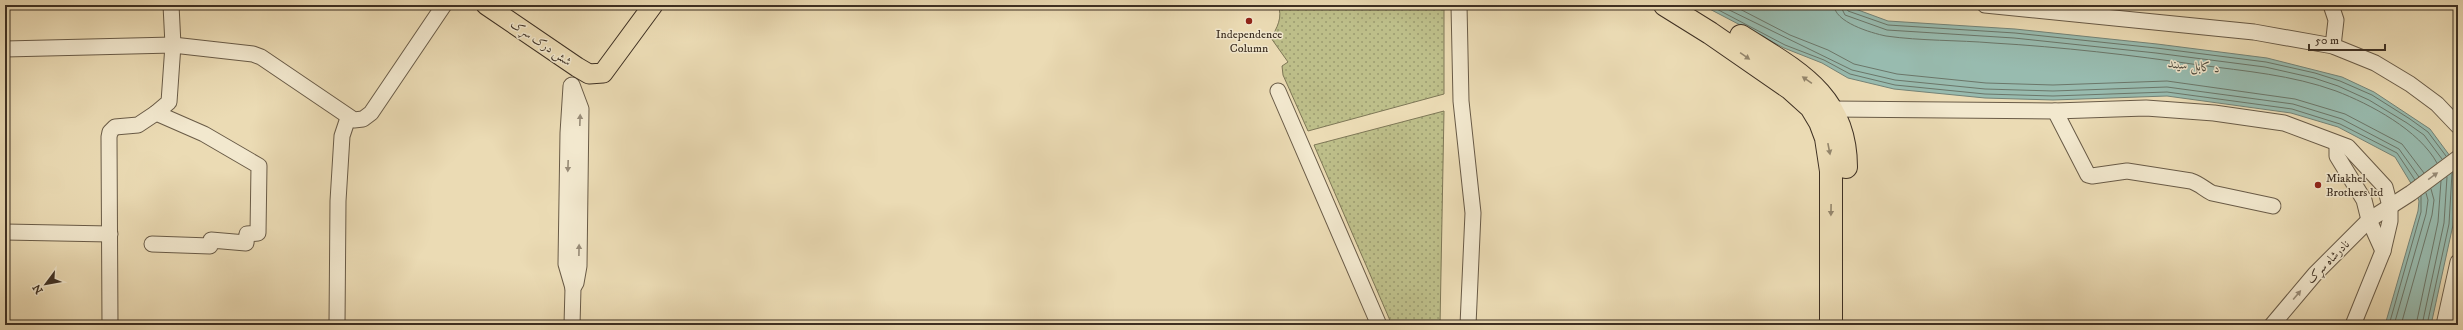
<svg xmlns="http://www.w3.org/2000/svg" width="2463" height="330" font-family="'IM FELL DW Pica',Amiri,serif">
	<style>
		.park { fill: url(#park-dots); stroke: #7e7756 }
		.water { fill: #98bbaf; stroke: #748377 }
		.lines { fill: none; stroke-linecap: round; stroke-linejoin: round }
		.shore { stroke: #6b7669; stroke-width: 1 }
		.minor-casing { stroke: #695b47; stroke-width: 17 }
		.major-casing { stroke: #3e3023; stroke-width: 21 }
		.highway-casing { stroke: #3e3023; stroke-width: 24 }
		.minor { stroke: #f2e8ce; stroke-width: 15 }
		.major { stroke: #ebdbb4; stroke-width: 19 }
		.highway { stroke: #ebdbb4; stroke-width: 22 }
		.oneway { fill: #94866c }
		.oneway2 { fill: #988c78 }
		.poi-dot { fill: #8f2418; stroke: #f2e8ce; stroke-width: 1.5 }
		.labels { text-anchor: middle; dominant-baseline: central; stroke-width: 3; stroke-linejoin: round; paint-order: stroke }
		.poi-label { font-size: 12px; fill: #3e3023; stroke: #f2e8ce }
		.street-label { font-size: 12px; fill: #3e3023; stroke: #f2e8ce }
		.water-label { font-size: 13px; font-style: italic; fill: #504c3f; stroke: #f2e8ce }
	</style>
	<defs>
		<pattern id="park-dots" width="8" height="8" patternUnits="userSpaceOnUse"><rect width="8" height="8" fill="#bdbe89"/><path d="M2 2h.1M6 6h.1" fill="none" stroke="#9b9b70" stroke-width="1.8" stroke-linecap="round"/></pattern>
	</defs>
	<rect width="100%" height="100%" fill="#ebdbb4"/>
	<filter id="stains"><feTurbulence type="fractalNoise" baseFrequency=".005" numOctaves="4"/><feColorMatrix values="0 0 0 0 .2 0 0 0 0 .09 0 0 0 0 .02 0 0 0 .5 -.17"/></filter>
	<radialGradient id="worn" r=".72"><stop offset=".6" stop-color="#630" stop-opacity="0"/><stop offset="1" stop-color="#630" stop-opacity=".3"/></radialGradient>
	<g class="park">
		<path d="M1278,5H1444V94L1308,131L1283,75L1282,66L1288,62L1271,38C1277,28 1283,17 1278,5Z"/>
		<polygon points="1444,111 1440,325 1392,325 1314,145"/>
	</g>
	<polygon class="water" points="1702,5 1838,5 1850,7 1888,21 2015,29 2157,44 2267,58 2342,77 2374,92 2430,129 2450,156 2456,173 2453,225 2431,325 2385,325 2418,211 2419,201 2415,190 2395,157 2338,127 2291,113 2167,96 2053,100 1985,98 1894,89 1848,78 1822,63 1784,48"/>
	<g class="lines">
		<g class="shore">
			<polyline points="1709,5 1785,45 1824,60 1850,74 1895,85 1985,94 2053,96 2167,92 2292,109 2340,124 2397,153 2415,180"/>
			<polyline points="1719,5 1852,70 1895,80 1985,89 2053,91 2167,87 2293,104 2342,119 2399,149 2419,177"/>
			<polyline points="1732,5 1790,35 1828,50 1854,64 1897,74 1986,83 2053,85 2167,81 2295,99 2345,114 2402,144 2424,173"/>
			<path d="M1834,5C1834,22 1871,33 1886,36C1921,41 1958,40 1993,43C2062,47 2131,55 2199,65C2245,71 2292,75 2336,91C2370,104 2419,130 2437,163"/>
			<polyline points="1840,5 1845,15 1887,30 2014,38 2156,53 2265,67 2314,78 2338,86 2369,100 2407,123 2424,135 2442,159"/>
			<polyline points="1845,5 1848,11 1888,25 2015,33 2156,48 2266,62 2315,73 2340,81 2372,95 2410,119 2428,132 2446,156"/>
			<polyline points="2389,325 2421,212 2421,196"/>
			<polyline points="2394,325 2426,214 2428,200 2426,193"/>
			<polyline points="2401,325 2432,215 2434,200 2431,189"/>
			<polyline points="2416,325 2438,222 2441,181"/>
			<polyline points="2422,325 2444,223 2447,177"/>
			<polyline points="2427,325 2449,224 2452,173"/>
		</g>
		<defs>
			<g id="minor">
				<polyline points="1459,5 1461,101 1473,213 1468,325"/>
				<polyline points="1985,5 2254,32 2333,46 2375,63 2410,84 2437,104 2458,126"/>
				<polyline points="2331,5 2336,20 2333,46"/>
				<polyline points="5,49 173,45 253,54 261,57 354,120 363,119 371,113 444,5"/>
				<polyline points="571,86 568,133 566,264 573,288"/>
				<polyline points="1278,91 1379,325"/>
				<polyline points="1832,109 2055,111 2146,108 2214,113 2284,123 2348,147 2385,187 2390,206 2390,221 2383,251 2353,325"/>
				<path d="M2055,111L2088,175L2092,176L2127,171L2191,181C2200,184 2204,189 2212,193L2273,206"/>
				<polyline points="2337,144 2337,156 2364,200 2369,220 2383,251"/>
				<polyline points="5,232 110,234"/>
				<polyline points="152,244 210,246 211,240 246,243 247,234 258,233 259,166 204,134 156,113"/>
				<polyline points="110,325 109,137 110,132 115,127 138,125 156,113 169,102 173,45 171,5"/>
				<polyline points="337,325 338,201 342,136 348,118"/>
				<polyline points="572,325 573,288 576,283 579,266 581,109 572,85"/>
				<polyline points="2272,325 2315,274 2369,220 2411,193 2458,158"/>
				<polyline points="2444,325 2458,262"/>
			</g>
			<polyline id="major" points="486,5 577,67 589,74 603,73 653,5"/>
			<g id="highway">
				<polyline points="1665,5 1710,33 1791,89 1811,107 1820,122 1826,138 1831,171 1831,325"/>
				<path d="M1741,36C1794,70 1846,94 1846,167"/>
			</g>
		</defs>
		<use href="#minor" class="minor-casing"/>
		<use href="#major" class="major-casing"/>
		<use href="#highway" class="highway-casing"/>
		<use href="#minor" class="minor"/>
		<use href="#major" class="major"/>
		<use href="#highway" class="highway"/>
	</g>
	<defs><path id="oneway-solid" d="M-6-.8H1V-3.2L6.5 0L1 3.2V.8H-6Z"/></defs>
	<g class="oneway">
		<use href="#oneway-solid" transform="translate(1745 56) rotate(35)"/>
		<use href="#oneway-solid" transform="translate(1807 80) rotate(-145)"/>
		<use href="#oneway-solid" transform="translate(1829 149) rotate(79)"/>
		<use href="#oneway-solid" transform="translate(1831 210) rotate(91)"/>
	</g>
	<g class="oneway2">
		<use href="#oneway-solid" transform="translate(580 120) rotate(-88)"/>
		<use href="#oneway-solid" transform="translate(568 166) rotate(92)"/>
		<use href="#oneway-solid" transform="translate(2433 176) rotate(-36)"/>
		<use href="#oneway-solid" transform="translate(579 250) rotate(-89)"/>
		<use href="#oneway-solid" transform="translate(2297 295) rotate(-50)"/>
	</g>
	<g class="poi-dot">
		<circle cx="1249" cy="21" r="4"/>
		<circle cx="2318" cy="185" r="4"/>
	</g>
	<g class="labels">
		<g class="poi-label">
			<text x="1249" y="34">Independence<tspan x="1249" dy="14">Column</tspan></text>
			<text x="2326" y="178" text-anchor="start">Miakhel<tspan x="2326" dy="14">Brothers ltd</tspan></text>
		</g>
		<g class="street-label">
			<text transform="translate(541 43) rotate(35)">شش درک سړک</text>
			<text transform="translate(2328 262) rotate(-45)">نادرشاه سړک</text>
		</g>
		<g class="water-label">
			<text transform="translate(2194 66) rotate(6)">د کابل سيند</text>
		</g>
	</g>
	<rect width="2463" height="330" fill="none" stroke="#ebdbb4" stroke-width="20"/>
	<rect x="6" y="6" width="2451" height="318" fill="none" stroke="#3e3023" stroke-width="2"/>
	<rect x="10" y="10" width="2443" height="310" fill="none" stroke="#3e3023"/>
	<g transform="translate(46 284) rotate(238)" stroke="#f2e8ce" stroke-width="3" paint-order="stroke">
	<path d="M0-3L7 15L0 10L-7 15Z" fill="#3e3023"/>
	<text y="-6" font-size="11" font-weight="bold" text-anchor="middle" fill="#3e3023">N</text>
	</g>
	<path d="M2309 44v6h76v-6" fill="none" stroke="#3e3023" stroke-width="2"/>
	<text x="2315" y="44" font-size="12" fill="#3e3023" stroke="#f2e8ce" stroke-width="3" paint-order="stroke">50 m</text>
	<rect width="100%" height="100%" filter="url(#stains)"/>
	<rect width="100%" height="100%" fill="url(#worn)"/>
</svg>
